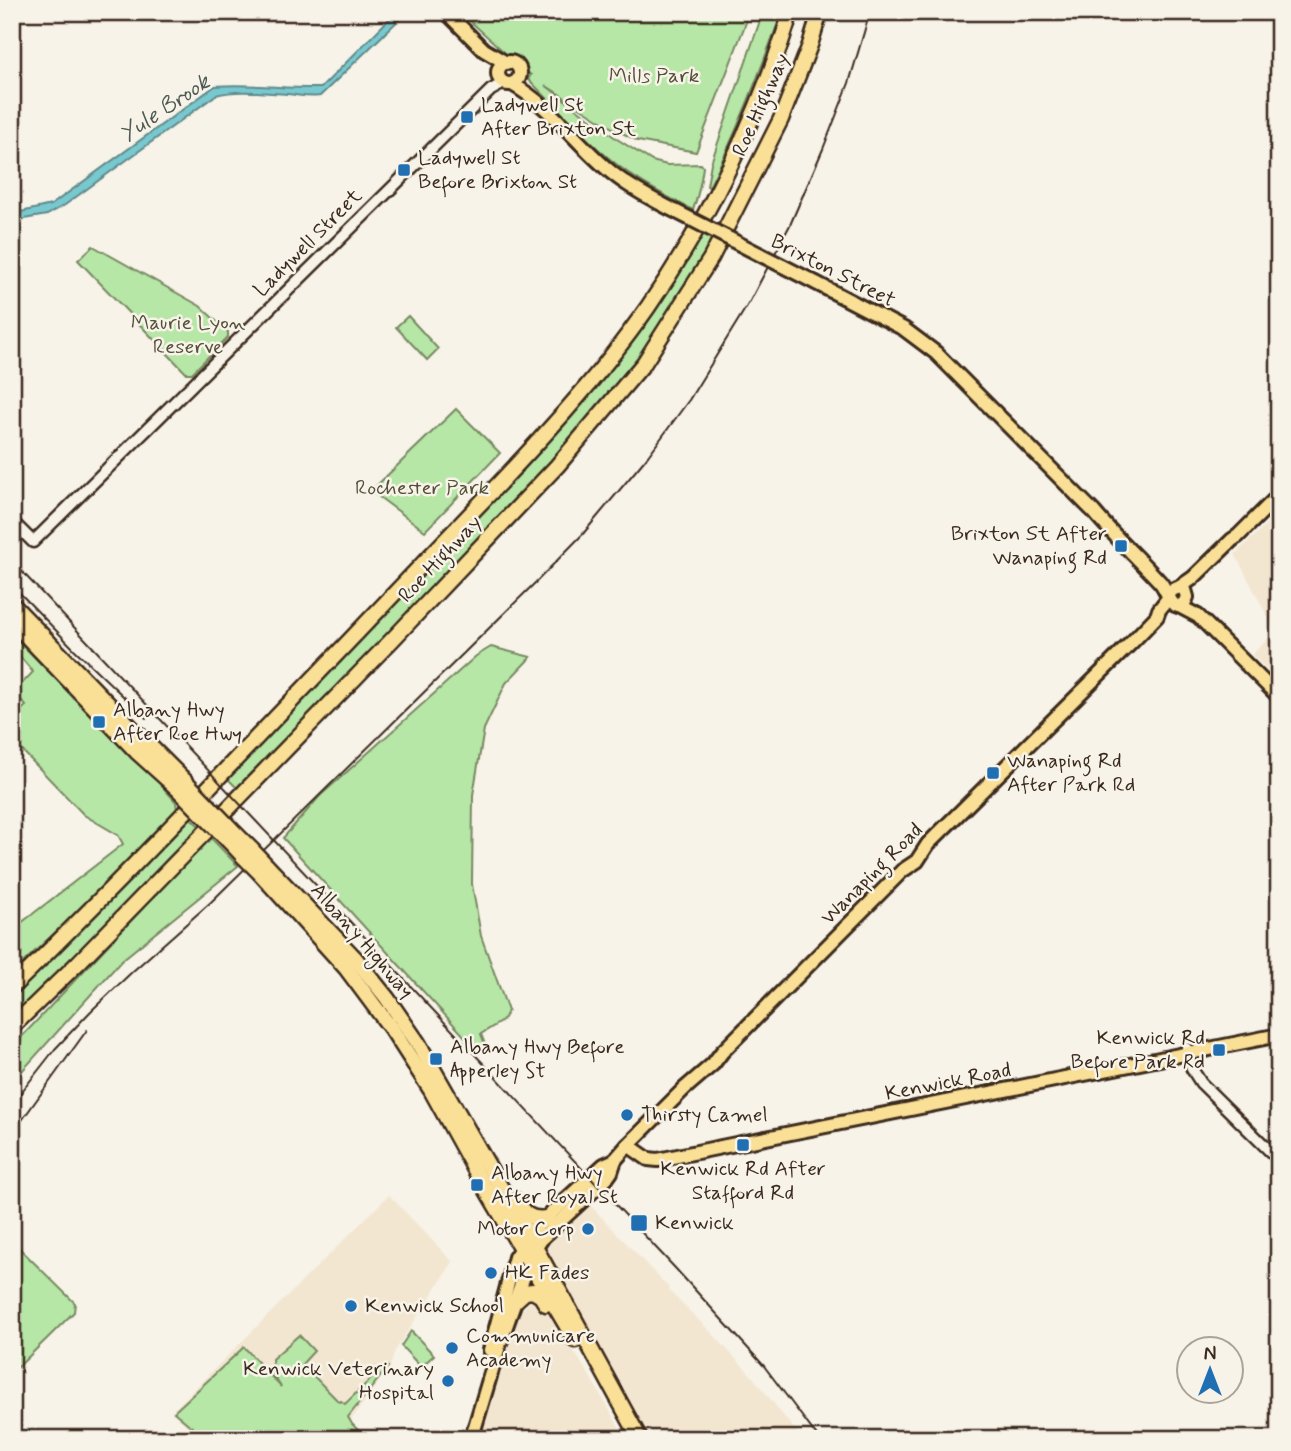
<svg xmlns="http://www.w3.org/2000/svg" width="1291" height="1451" font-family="Mynerve,sans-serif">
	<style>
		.built { fill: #f3e6d1 }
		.green { fill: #b6e7a7; stroke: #788862; stroke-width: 2 }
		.water { fill: #78c8d0; stroke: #608989; stroke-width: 2 }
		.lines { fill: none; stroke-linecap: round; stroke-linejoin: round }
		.minor-casing { stroke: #3b2a1e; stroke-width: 15 }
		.major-casing { stroke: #3b2a1e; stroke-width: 18 }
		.highway-casing { stroke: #3b2a1e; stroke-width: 19 }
		.minor { stroke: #f7f3e8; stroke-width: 10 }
		.major { stroke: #fadf96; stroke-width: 12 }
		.highway { stroke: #fadf96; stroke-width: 14 }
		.rail { stroke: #3b2a1e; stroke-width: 2 }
		.major-bridge-casing { stroke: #3b2a1e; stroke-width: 18; stroke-linecap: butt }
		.highway-bridge-casing { stroke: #3b2a1e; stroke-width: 19; stroke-linecap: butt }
		.major-bridge { stroke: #fadf96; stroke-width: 12 }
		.highway-bridge { stroke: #fadf96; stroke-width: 14 }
		.poi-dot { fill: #1f6fb2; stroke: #f7f3e8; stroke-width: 2.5 }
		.labels { text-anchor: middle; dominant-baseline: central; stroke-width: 5; stroke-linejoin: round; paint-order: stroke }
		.park-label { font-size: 21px; fill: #545039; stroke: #f7f3e8 }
		.poi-label { font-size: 21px; fill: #3b2a1e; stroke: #f7f3e8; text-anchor: start }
		.street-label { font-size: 21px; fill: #3b2a1e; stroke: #f7f3e8 }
		.water-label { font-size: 23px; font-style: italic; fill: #4d5953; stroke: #f7f3e8 }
	</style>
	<rect width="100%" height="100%" fill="#f7f3e8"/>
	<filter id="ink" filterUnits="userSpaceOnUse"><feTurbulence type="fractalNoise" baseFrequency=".0143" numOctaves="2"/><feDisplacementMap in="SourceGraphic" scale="14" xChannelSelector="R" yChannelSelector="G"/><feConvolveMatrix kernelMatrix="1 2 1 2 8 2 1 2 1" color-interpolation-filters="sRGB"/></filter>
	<g filter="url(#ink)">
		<g class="built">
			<polygon points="1279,513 1279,682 1252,655 1275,631 1235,554"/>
			<polygon points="389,1195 453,1262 395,1351 390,1367 337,1439 202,1439 171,1412"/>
			<polygon points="589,1204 669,1288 668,1289 671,1293 711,1332 752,1376 802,1439 650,1439 599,1352 547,1251 548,1242"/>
			<polygon points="536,1301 544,1307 551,1316 588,1373 626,1439 477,1439 499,1362 521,1310 530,1302"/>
		</g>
		<g class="green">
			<path d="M460,12H750L696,152L638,141L614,129L545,85L617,139L652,161L667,165L701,164L703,167C701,182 698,196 693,210C670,198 647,187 627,172C590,146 560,110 528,79L531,75L523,69Z"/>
			<path d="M763,12H782C760,71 738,131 709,187L707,186L711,163Z"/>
			<polygon points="700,230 719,239 647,349 582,430 517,500 239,790 226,777 522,468 595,388 650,313"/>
			<polygon points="93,246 200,306 228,332 228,337 192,373 186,373 78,260"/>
			<polygon points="408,316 438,349 427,360 396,327"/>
			<polygon points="456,409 500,453 425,531 371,491"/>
			<polygon points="12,634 46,669 63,682 120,744 129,749 176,802 177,811 64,924 12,973 12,930 123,844 118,835 84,815 12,740 12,718 26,706 14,692 33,672 12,647"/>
			<polygon points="491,647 531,657 506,683 484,729 473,795 472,884 481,936 508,1011 502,1021 481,1034 486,1047 476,1049 283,838 320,796 476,656"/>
			<polygon points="189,816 201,828 12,1019 12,996"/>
			<polygon points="210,837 238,866 122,960 21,1072 12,1086 12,1047"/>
			<polygon points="12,1241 75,1303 74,1312 12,1373"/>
			<polygon points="411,1331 434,1355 421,1367 401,1346"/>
			<polygon points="299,1335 314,1351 302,1364 339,1402 341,1401 345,1404 385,1365 388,1367 348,1417 352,1424 367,1439 206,1439 174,1412 244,1347 281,1387 273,1375 272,1359"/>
		</g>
		<path class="water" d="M396,12H407L320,96C307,98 300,95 287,94C264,93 239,89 216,95L65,205L47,215L12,221V214L51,205L215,86C250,83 286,89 321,88Z"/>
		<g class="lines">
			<defs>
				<g id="minor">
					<polyline points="12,521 33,542 36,539 491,90 504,83"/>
					<polyline points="1187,1048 1192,1069 1201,1083 1279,1160"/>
				</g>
				<g id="major">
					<polyline points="446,12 484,50 506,63"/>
					<circle cx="509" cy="73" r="11"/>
					<path d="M512,84C548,104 574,140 605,167C624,184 646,196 669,208"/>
					<path d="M816,283L904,329L936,353L1094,512C1115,537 1138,558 1160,582C1165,587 1170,603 1175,605C1181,608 1185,603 1187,597L1185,590L1180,587L1172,590L1169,595"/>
					<polyline points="1180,587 1193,578 1232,540 1238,536 1279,495"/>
					<polyline points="1179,606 1198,616 1279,697"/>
					<polyline points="628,1145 648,1159 658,1160 731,1145 1279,1035"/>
					<polyline points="490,1350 515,1257 535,1228 604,1165 615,1160"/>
					<polyline points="470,1439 474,1430 499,1346 524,1276 535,1249 543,1237 606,1179 611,1172 615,1160 628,1145 684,1089 713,1064 722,1052 902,871 917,861 928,844 1132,642 1157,616 1159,610 1169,597"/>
				</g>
				<g id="highway">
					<polyline points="12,604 121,717 186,782"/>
					<polyline points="12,621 137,752 178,789"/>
					<polyline points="236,834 252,850"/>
					<polyline points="229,841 244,857"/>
					<polyline points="267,866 355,958 387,998 418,1043 544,1263 640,1439"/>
					<polyline points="260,873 346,968 393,1031 431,1090 480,1179 575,1340"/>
					<path d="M12,987C121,881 225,770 331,660C379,610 427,560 475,509C536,445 597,380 648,307C710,217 758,117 791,12"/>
					<polyline points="12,1027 78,963 392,640 557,466 644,363 711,258 781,119 810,45 820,12"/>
					<path d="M515,1200C523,1213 530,1221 547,1218"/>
					<polyline points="515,1301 525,1292 533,1291 541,1296 546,1304"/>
				</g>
			</defs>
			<use href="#minor" class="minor-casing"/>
			<use href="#major" class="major-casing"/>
			<use href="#highway" class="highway-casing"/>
			<use href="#minor" class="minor"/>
			<use href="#major" class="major"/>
			<use href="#highway" class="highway"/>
			<g class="rail">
				<polyline points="12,561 675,1268 764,1366 819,1439"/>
				<polyline points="12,585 74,649 146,718"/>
				<polyline points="12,1104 55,1049 90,1012 133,971 211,902 536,582 582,535 648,456 689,400 750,301 790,225 823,149 849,83 870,12"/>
				<polyline points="12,1134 87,1030"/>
			</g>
			<defs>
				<polyline id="major-bridge" points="669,208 816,283"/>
				<g id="highway-bridge">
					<polyline points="186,782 236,834"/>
					<polyline points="178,789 229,841"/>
					<polyline points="252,850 267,866"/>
					<polyline points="244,857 260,873"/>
				</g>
			</defs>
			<use href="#major-bridge" class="major-bridge-casing"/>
			<use href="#highway-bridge" class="highway-bridge-casing"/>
			<use href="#major-bridge" class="major-bridge"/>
			<use href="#highway-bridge" class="highway-bridge"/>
		</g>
	</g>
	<g class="poi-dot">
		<rect x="460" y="110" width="14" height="14" rx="3.5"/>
		<rect x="397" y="163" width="14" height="14" rx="3.5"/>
		<rect x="1114" y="539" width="14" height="14" rx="3.5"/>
		<rect x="92" y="715" width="14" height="14" rx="3.5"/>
		<rect x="986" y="766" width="14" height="14" rx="3.5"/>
		<rect x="1212" y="1043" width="14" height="14" rx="3.5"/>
		<rect x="429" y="1052" width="14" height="14" rx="3.5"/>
		<circle cx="627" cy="1115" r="7"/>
		<rect x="736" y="1138" width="14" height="14" rx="3.5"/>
		<rect x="470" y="1178" width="14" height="14" rx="3.5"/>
		<rect x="630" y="1214" width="18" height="18" rx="3.5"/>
		<circle cx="588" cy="1229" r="7"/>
		<circle cx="491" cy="1273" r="7"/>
		<circle cx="351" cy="1306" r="7"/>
		<circle cx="452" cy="1348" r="7"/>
		<circle cx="448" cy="1381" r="7"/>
	</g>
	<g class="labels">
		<g class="park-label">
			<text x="654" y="76">Mills Park</text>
			<text x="188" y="323">Maurie Lyon<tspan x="188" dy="24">Reserve</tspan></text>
			<text x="422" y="488">Rochester Park</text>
		</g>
		<g class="poi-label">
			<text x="481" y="105">Ladywell St<tspan x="481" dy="24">After Brixton St</tspan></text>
			<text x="418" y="158">Ladywell St<tspan x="418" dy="24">Before Brixton St</tspan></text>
			<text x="1107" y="534" text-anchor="end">Brixton St After<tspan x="1107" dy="24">Wanaping Rd</tspan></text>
			<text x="113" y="710">Albany Hwy<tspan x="113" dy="24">After Roe Hwy</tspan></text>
			<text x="1007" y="761">Wanaping Rd<tspan x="1007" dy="24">After Park Rd</tspan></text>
			<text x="1205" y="1038" text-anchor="end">Kenwick Rd<tspan x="1205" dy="24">Before Park Rd</tspan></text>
			<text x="450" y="1047">Albany Hwy Before<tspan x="450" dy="24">Apperley St</tspan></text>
			<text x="641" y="1115">Thirsty Camel</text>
			<text x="743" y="1169" text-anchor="middle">Kenwick Rd After<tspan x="743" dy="24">Stafford Rd</tspan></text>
			<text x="491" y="1173">Albany Hwy<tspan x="491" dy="24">After Royal St</tspan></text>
			<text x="655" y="1223">Kenwick</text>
			<text x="574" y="1229" text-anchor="end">Motor Corp</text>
			<text x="505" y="1273">HK Fades</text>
			<text x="365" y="1306">Kenwick School</text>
			<text x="466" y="1336">Communicare<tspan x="466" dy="24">Academy</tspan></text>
			<text x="434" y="1369" text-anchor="end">Kenwick Veterinary<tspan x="434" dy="24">Hospital</tspan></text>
		</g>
		<g class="street-label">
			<text transform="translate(761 105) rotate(-66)">Roe Highway</text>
			<text transform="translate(308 243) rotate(-45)">Ladywell Street</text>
			<text transform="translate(833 271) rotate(27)">Brixton Street</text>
			<text transform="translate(440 559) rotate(-47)">Roe Highway</text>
			<text transform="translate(872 874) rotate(-45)">Wanaping Road</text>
			<text transform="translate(362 941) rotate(49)">Albany Highway</text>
			<text transform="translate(948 1082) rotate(-11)">Kenwick Road</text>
		</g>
		<g class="water-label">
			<text transform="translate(165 109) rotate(-34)">Yule Brook</text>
		</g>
	</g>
	<rect width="1291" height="1451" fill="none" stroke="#f7f3e8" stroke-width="42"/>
	<rect x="21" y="21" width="1249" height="1409" fill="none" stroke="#3b2a1e" stroke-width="2.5" filter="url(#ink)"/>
	<g transform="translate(1210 1370)"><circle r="33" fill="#f7f3e8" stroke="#aca397" stroke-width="2"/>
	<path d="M0-5L12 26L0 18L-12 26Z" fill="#1f6fb2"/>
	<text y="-10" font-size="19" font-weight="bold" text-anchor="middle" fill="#3b2a1e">N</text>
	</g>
</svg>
